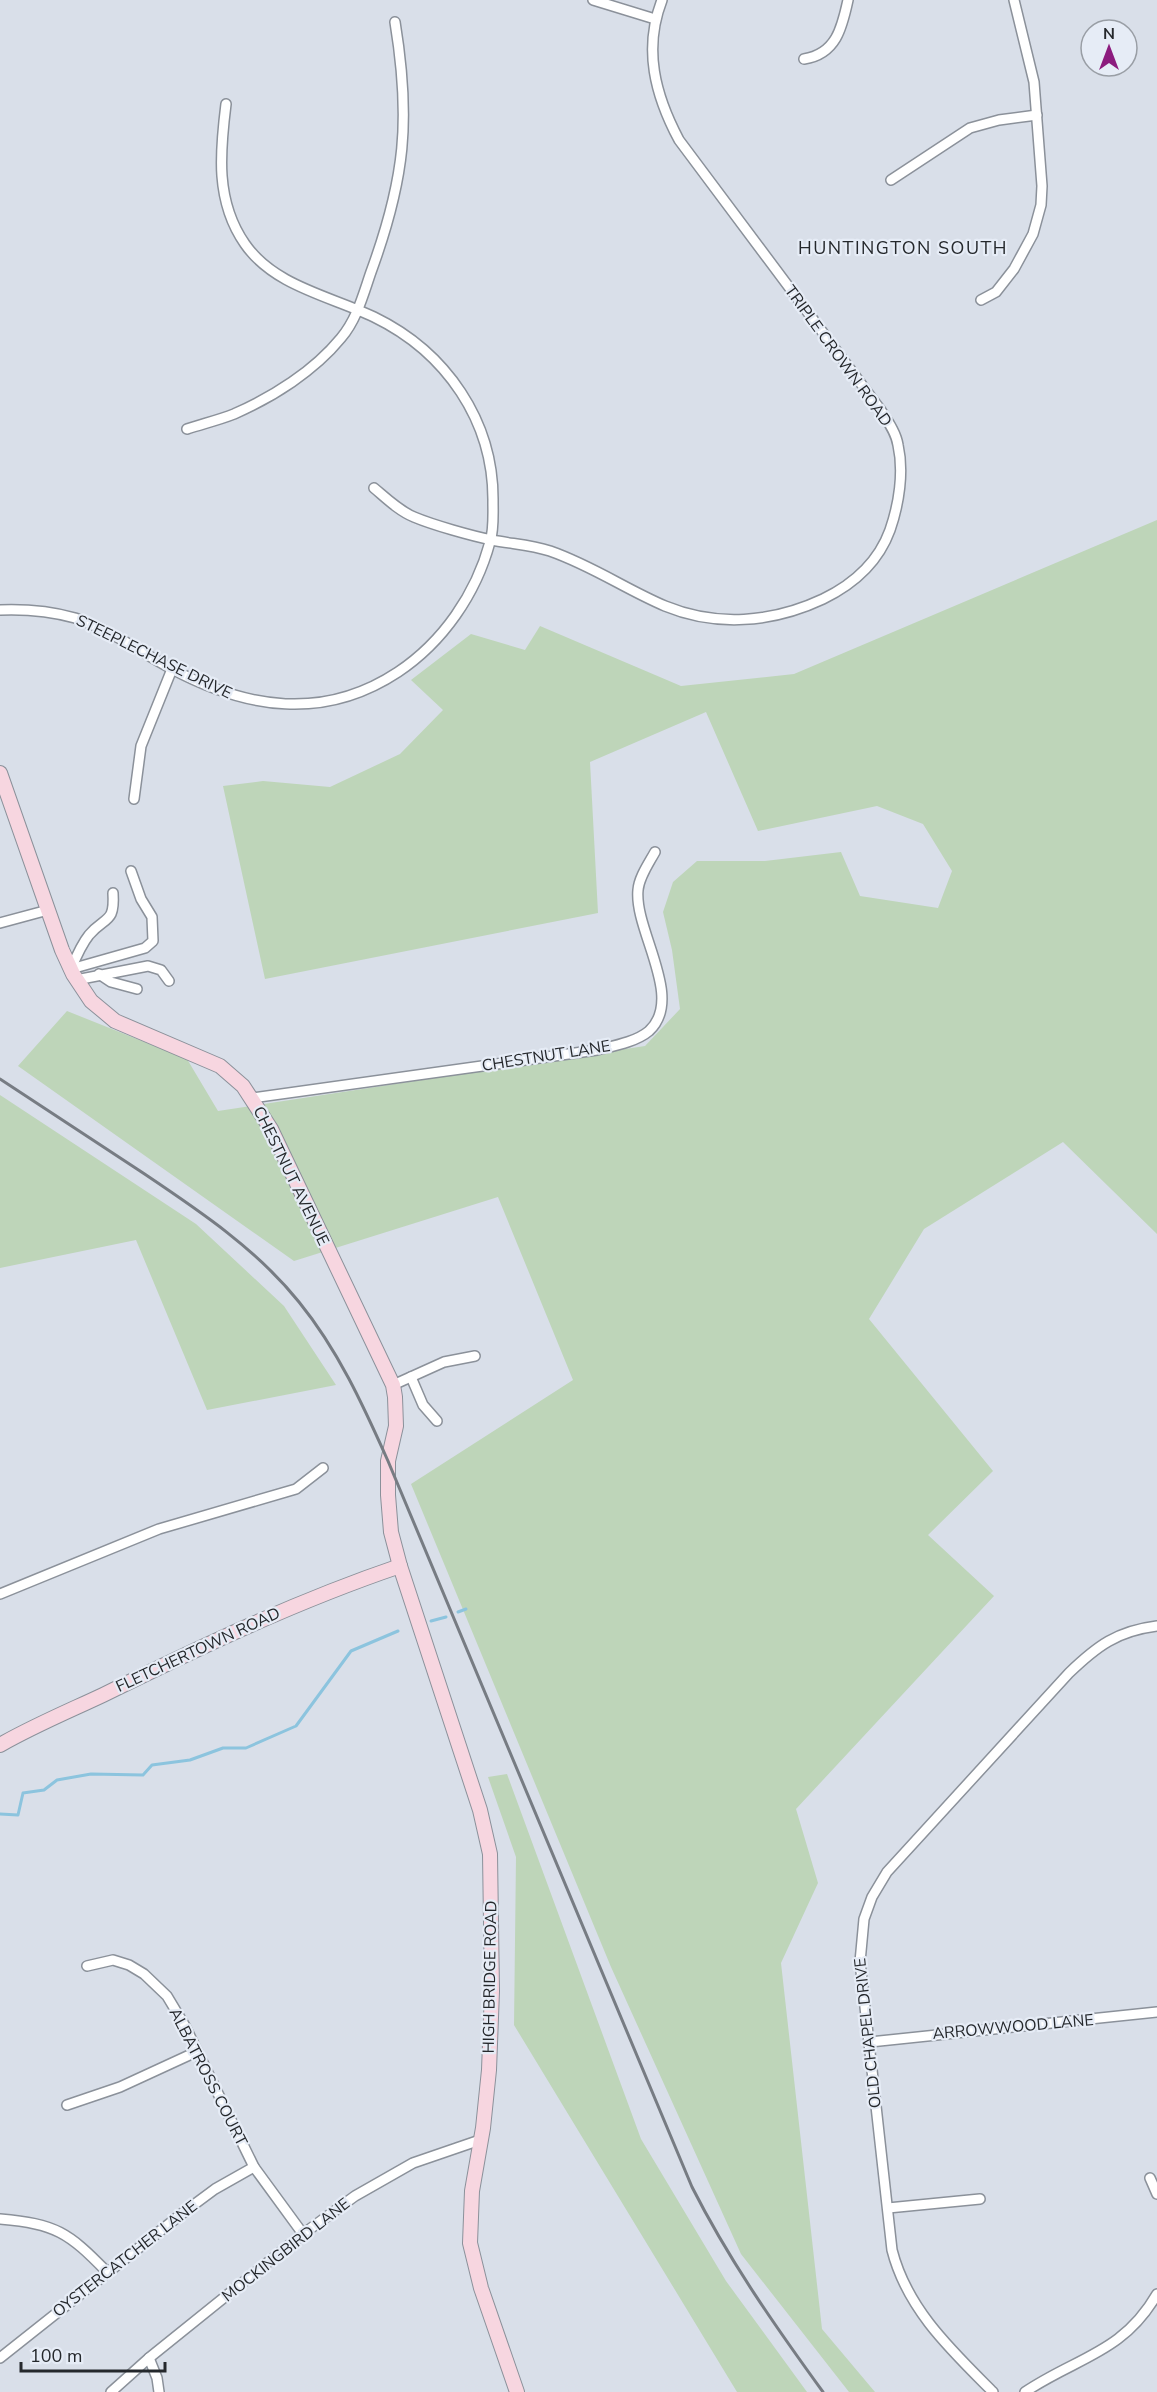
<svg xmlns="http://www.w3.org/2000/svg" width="1157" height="2392" font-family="'Nunito Sans',sans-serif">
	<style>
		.green { fill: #bed5b9 }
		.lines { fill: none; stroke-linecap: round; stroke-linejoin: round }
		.stream { stroke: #8cc4de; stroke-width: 3 }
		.street-casing { stroke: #8b919a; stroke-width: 12 }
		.secondary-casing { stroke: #8b919a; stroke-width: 16 }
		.street { stroke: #fff; stroke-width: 9 }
		.secondary { stroke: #f7d6e0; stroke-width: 14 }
		.rail { stroke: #777c83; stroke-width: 3 }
		.labels { text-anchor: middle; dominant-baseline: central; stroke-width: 4.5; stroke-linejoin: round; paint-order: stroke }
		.street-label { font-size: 16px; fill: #25282c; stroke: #e6ecf6 }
		.neighbourhood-label { font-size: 18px; letter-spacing: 1.5px; fill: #25282c; stroke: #e6ecf6 }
	</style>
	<rect width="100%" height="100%" fill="#d9dfe9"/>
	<g class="green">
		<polygon points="1157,520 1157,1234 1063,1142 924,1229 869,1319 993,1471 928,1535 994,1596 796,1809 818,1883 781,1963 822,2329 875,2392 849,2392 741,2254 611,1967 411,1484 573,1380 498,1197 294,1261 18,1066 67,1011 187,1059 218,1111 645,1046 680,1009 672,950 663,912 673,882 697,861 765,861 841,852 860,896 938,908 952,871 923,824 877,806 758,831 706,712 590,762 598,913 265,979 223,786 263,781 330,787 400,754 443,710 411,680 471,634 525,650 540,626 681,686 794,674"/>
		<polygon points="0,1095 196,1224 284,1306 336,1385 207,1410 136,1240 0,1268"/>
		<polygon points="507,1774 641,2139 726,2281 807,2392 737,2392 514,2025 516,1857 488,1777"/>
	</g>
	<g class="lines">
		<g class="stream">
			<polyline points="458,1612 466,1609"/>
			<polyline points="431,1621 446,1617"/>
			<polyline points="0,1814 18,1815 23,1793 44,1790 57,1780 91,1774 143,1775 152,1765 190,1760 223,1748 246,1748 296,1726 351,1651 398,1631"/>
		</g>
		<defs>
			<g id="street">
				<polyline points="593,0 655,19"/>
				<path d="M804,59C836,54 842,28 848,0"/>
				<polyline points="891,180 970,128 999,120 1037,115"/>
				<polyline points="981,300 996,292 1014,269 1033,234 1041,205 1042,186 1034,82 1014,0"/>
				<path d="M187,429C202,424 219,420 234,414C273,397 314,371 341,338C357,319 363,295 371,272C405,179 411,120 395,22"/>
				<path d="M374,488C386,498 399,511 414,517C433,525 472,536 492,540C512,544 531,545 550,551C593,566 625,589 665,606C716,627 772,623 823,599C854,584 878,563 890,530C899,504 904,472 898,445C896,432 887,420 880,409L679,140C655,95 643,49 662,0"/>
				<path d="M0,610C26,609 50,611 75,618C111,630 140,652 172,669C247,709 324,721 398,672C443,642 476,594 490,542C494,530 493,514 493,502C494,421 446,352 374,317C330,296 274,286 245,244C215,201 220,152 226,104"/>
				<polyline points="134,799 141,746 172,669"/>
				<polyline points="0,923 48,910"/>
				<polyline points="71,969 145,948 153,941 152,917 141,899 131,871"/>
				<path d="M71,969C76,957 81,945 89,935C105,916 115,924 113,893"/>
				<polyline points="99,974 111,982 137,989"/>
				<polyline points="76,980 148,966 161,970 169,981"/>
				<path d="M252,1098L597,1050C613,1046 636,1042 649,1031C685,998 634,931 638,890C639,877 649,863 655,852"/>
				<polyline points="411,1377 423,1405 437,1421"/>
				<polyline points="393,1385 444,1362 475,1356"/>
				<polyline points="0,1594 159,1529 296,1489 323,1468"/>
				<polyline points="87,1966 113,1960 129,1965 144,1974 167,1996 185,2026 254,2167 303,2234"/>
				<polyline points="870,2042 1157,2012"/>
				<polyline points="67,2105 120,2087 196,2052"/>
				<polyline points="1150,2178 1157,2194"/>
				<polyline points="888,2208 980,2199"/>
				<path d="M0,2219C56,2224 68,2232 107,2272"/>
				<polyline points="0,2358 184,2212 215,2189 254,2167"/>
				<polyline points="149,2358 157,2378 159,2392"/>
				<polyline points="111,2392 149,2358 303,2234 355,2196 413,2163 480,2140"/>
				<path d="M993,2392C951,2350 907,2309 892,2250L860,1962L864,1919L872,1897L887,1872L1069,1673C1097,1646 1117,1631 1157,1626"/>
				<path d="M1025,2392C1077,2357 1123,2353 1157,2294"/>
			</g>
			<g id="secondary">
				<polyline points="0,773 62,950 73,974 91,1001 115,1021 220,1066 243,1086 271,1129 393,1385 395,1397 396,1426 388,1461 388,1495 391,1532 400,1566 480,1810 490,1854 492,1991 489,2070 483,2128 472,2191 470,2243 481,2288 517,2392"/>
				<path d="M0,1745C33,1726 69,1711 103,1695C200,1647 297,1601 400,1566"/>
			</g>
		</defs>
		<use href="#street" class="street-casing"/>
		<use href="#secondary" class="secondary-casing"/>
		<use href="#street" class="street"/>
		<use href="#secondary" class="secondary"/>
		<path class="rail" d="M0,1079C46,1109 91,1139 137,1169C195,1208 255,1247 299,1302C338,1350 363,1405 388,1461L692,2187C729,2260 775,2326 823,2392"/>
	</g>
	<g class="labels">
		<g class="street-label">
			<text transform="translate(838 356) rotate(54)">TRIPLE CROWN ROAD</text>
			<text transform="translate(154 657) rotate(26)">STEEPLECHASE DRIVE</text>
			<text transform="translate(546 1056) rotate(-9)">CHESTNUT LANE</text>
			<text transform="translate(291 1176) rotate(64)">CHESTNUT AVENUE</text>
			<text transform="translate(198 1650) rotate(-25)">FLETCHERTOWN ROAD</text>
			<text transform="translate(490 1977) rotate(-89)">HIGH BRIDGE ROAD</text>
			<text transform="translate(1013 2027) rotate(-5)">ARROWWOOD LANE</text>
			<text transform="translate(868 2033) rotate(-96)">OLD CHAPEL DRIVE</text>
			<text transform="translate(208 2077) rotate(63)">ALBATROSS COURT</text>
			<text transform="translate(286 2250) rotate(-38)">MOCKINGBIRD LANE</text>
			<text transform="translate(125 2259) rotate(-38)">OYSTERCATCHER LANE</text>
		</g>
		<g class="neighbourhood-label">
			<text x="903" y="248">HUNTINGTON SOUTH</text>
		</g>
	</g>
	<g transform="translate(1109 48)"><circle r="28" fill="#e6ecf6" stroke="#999ea5" stroke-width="1.5"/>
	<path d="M0-4.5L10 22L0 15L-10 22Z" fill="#8c1b7e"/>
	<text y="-9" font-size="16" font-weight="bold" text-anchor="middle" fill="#25282c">N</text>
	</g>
	<path d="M21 2362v9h144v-9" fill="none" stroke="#25282c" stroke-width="3"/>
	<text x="30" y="2362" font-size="18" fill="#25282c" stroke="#e6ecf6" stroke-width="4.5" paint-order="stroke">100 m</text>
</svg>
